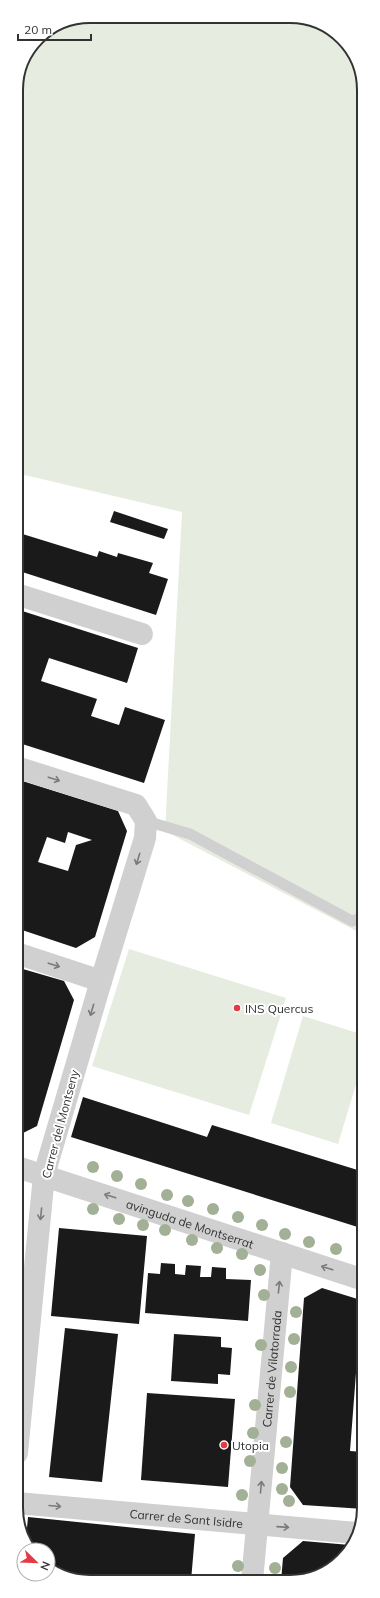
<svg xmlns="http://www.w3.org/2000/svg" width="380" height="1598" font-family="Mulish,sans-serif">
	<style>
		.green { fill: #e6ecdf }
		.building { fill: #1a1a1a; fill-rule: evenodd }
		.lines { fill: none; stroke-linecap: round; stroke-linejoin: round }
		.service { stroke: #d0d0d0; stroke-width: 11 }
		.minor { stroke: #d0d0d0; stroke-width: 22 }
		.tertiary { stroke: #d0d0d0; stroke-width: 22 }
		.tree { fill: #a2b095 }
		.oneway { stroke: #7a7a7a }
		.poi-dot { fill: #e63946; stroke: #fff; stroke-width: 1.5 }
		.labels { text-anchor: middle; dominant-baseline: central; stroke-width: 4; stroke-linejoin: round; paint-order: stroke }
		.poi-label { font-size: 12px; fill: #333; stroke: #fff; text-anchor: start }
		.street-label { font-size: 12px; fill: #333; stroke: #fff }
		.rim { fill: none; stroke: #333; stroke-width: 2 }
	</style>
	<rect width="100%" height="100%" fill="#fff"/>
	<g class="green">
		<polygon points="90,16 309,18 346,41 363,80 364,935 165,831 182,512 16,473 16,85 38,37 62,22"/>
		<polygon points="129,949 286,998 249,1115 92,1066"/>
		<polygon points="303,1016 364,1035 364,1058 338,1144 271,1123"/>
	</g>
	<g class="building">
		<polygon points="363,452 363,479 358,468 360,457"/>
		<polygon points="114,511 168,529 164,539 110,522"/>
		<polygon points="16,532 97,557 99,551 117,557 118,553 153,563 149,573 168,579 156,615 16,570"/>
		<polygon points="16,609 138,648 127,683 49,658 41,681 97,699 91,716 119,725 125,707 165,720 144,783 16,742"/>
		<path d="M16,779L118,811L127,831L95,937L76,948L16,928ZM68,832L92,840L76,845L68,871L38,862L47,837L65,843Z"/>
		<polygon points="16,967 64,981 74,1000 37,1126 17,1136 16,1027 21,1014 16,1013"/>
		<polygon points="83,1097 207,1137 212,1125 364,1172 364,1229 71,1137"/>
		<polygon points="17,1204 22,1212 18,1257 17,1257"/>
		<polygon points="59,1228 147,1236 139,1324 51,1316"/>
		<polygon points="161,1263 175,1264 175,1274 185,1275 186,1265 201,1266 200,1277 211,1277 212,1267 226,1268 226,1279 251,1280 248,1321 145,1313 148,1273 160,1274"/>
		<polygon points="322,1288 364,1301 364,1362 357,1360 350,1451 364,1452 364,1509 303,1505 290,1487 304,1298"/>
		<polygon points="65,1328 118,1334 102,1482 49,1477"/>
		<polygon points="174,1334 221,1337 221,1347 232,1348 230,1375 218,1374 218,1384 171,1381"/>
		<polygon points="147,1393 235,1399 228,1487 141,1480"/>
		<polygon points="28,1517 195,1534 191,1581 95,1581 95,1578 68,1576 48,1565 48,1550 31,1550 26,1539"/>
		<polygon points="303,1541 350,1545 346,1557 300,1581 281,1581 283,1558"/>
	</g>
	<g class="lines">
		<polyline class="service" points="146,821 190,834 352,921 364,917"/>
		<g class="minor">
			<polyline points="16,594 142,634"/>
			<polyline points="16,767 136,805 146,821 145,838 101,981 44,1175 17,1453"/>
			<polyline points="16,953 101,981"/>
			<path id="s1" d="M17,1503L356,1533"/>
			<path id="s2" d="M252,1581L282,1253"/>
		</g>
		<path class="tertiary" id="s3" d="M17,1167L364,1280"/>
	</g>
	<g class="tree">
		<circle cx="93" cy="1167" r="6"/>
		<circle cx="117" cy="1176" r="6"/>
		<circle cx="141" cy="1184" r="6"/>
		<circle cx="167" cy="1195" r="6"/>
		<circle cx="188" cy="1201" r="6"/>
		<circle cx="93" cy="1209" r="6"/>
		<circle cx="213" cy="1209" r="6"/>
		<circle cx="238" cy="1217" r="6"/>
		<circle cx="119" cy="1219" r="6"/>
		<circle cx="143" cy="1225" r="6"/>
		<circle cx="262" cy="1225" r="6"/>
		<circle cx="165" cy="1230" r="6"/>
		<circle cx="285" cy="1234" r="6"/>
		<circle cx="192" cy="1240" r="6"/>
		<circle cx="309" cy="1242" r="6"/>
		<circle cx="217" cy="1248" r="6"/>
		<circle cx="336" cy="1249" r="6"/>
		<circle cx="242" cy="1254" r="6"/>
		<circle cx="260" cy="1270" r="6"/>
		<circle cx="264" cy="1295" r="6"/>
		<circle cx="296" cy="1312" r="6"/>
		<circle cx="294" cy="1339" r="6"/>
		<circle cx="261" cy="1345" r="6"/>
		<circle cx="291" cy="1367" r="6"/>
		<circle cx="290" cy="1392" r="6"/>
		<circle cx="255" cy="1405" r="6"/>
		<circle cx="253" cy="1433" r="6"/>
		<circle cx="286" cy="1442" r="6"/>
		<circle cx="250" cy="1461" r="6"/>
		<circle cx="282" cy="1468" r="6"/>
		<circle cx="282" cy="1489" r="6"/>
		<circle cx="242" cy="1495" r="6"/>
		<circle cx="289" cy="1501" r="6"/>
		<circle cx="238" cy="1566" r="6"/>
		<circle cx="275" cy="1568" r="6"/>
	</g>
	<defs><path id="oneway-shaft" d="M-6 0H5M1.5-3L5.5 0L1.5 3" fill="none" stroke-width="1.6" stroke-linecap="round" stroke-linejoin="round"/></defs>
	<g class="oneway">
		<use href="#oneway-shaft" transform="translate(54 779) rotate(18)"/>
		<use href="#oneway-shaft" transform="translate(138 859) rotate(107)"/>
		<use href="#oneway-shaft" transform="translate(54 965) rotate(18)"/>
		<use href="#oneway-shaft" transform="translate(92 1010) rotate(106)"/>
		<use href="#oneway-shaft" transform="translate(110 1196) rotate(-162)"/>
		<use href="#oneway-shaft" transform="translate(41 1214) rotate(96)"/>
		<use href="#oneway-shaft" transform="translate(327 1268) rotate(-162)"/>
		<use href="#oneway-shaft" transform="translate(279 1287) rotate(-84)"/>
		<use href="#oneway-shaft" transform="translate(261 1487) rotate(-85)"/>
		<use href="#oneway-shaft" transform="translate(55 1506) rotate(5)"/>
		<use href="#oneway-shaft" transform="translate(283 1527) rotate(4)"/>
	</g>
	<g class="poi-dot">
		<circle cx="237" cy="1008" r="4"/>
		<circle cx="224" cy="1445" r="4"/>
	</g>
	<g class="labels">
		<g class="poi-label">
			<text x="245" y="1008">INS Quercus</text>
			<text x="232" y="1445">Utopia</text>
		</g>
		<g class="street-label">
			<text transform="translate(60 1124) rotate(-75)">Carrer del Montseny</text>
			<text stroke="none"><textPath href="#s3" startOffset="182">avinguda de Montserrat</textPath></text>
			<text stroke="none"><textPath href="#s2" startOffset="213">Carrer de Vilatorrada</textPath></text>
			<text stroke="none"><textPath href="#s1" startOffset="170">Carrer de Sant Isidre</textPath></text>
		</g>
	</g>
	<path d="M0 0H380V1598H0ZM90 23H290A67 67 0 0 1 357 90V1508A67 67 0 0 1 290 1575H90A67 67 0 0 1 23 1508V90A67 67 0 0 1 90 23Z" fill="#fff" fill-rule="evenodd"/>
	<path class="rim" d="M90 23H290A67 67 0 0 1 357 90V1508A67 67 0 0 1 290 1575H90A67 67 0 0 1 23 1508V90A67 67 0 0 1 90 23Z"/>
	<g transform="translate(36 1562) rotate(113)"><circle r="19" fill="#ffffff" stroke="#adadad"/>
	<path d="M0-3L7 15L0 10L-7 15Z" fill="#e63946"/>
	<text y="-6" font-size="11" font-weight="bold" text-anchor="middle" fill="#333333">N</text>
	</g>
	<path d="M18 34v6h73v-6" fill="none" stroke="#333333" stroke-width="2"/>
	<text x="24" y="34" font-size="12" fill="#333333" stroke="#ffffff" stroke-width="3" paint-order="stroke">20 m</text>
</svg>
